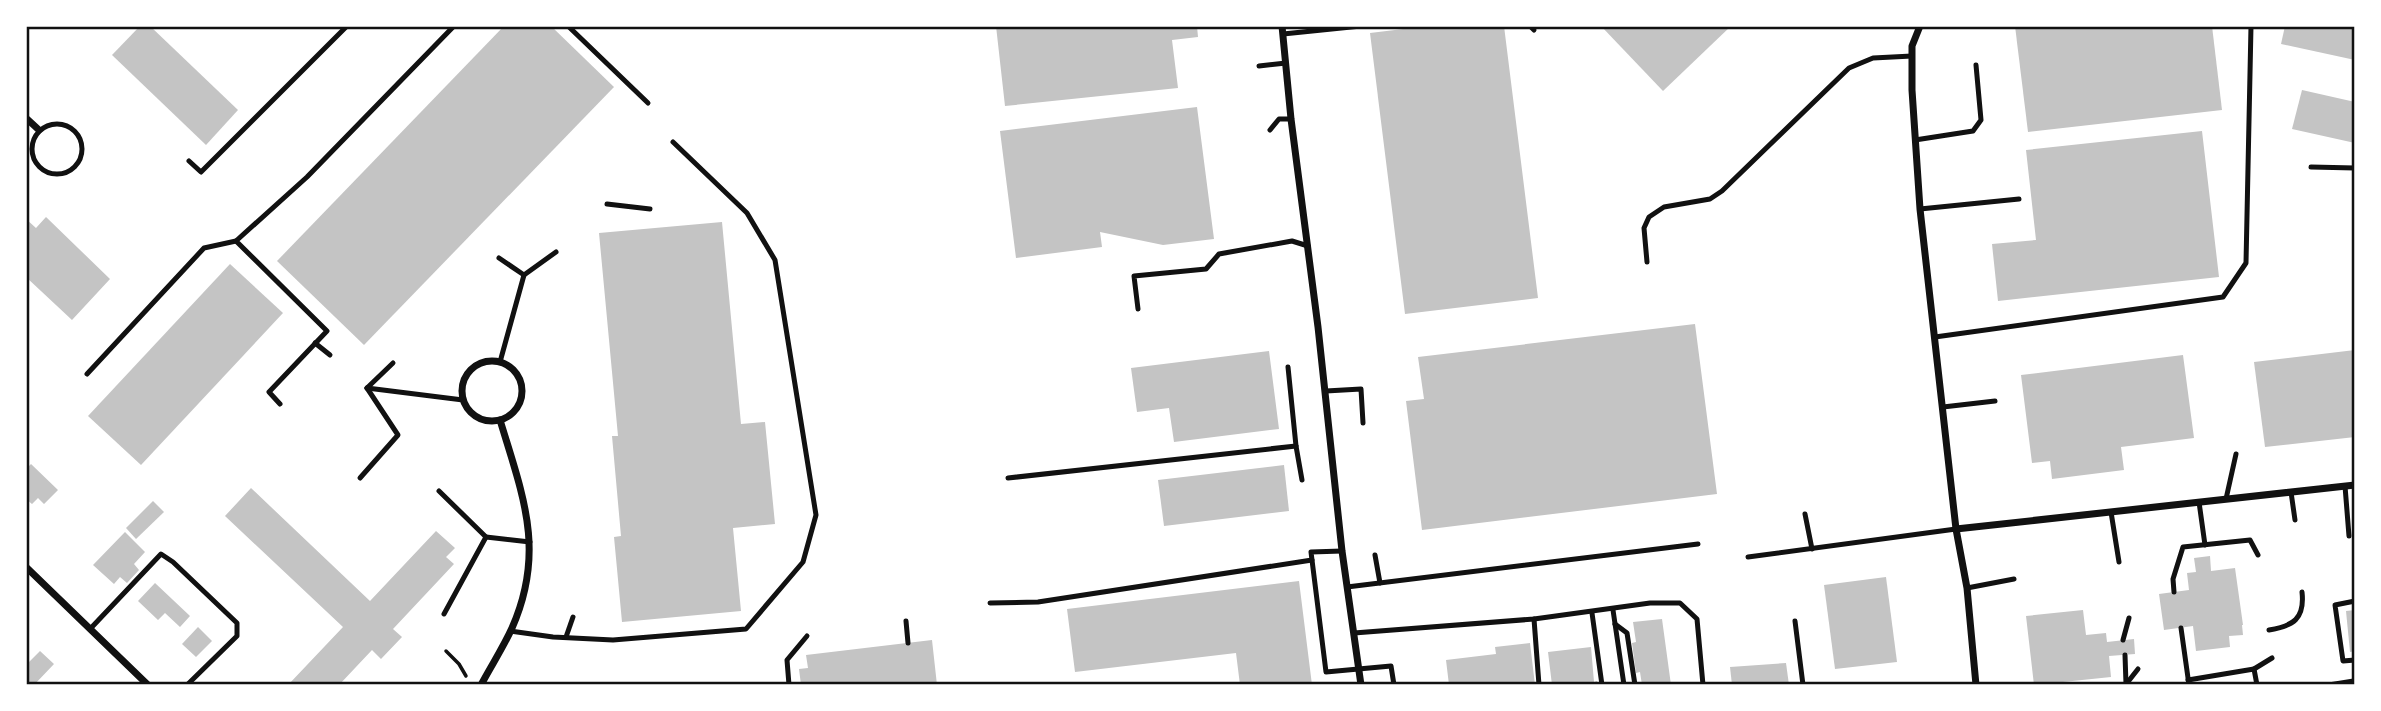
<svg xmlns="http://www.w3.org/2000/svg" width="2381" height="711" font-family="Poppins,sans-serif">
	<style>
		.building { fill: #c4c4c4 }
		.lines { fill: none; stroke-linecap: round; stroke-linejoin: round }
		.path { stroke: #111; stroke-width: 3.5 }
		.service { stroke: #111; stroke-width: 5 }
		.minor { stroke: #111; stroke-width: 7 }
		.neatline { fill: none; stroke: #111; stroke-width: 2.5 }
	</style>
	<rect width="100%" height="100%" fill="#fff"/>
	<g class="building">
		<polygon points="140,26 150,26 238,110 206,145 112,55"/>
		<polygon points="504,26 551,26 614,87 364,345 277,261"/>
		<polygon points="996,26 1197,26 1198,37 1172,40 1178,88 1005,106"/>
		<polygon points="1428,26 1504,26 1538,298 1405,314 1370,33"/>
		<polygon points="1601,26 1731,26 1663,91"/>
		<polygon points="2015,26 2212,26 2222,110 2028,132"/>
		<polygon points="2285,26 2355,28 2355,60 2281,44"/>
		<polygon points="2302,90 2355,102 2355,143 2292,129"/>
		<polygon points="1197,107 1214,239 1163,245 1100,232 1102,247 1016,258 1000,131"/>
		<polygon points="2202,131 2219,277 1998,301 1992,244 2036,240 2026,150"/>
		<polygon points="46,217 110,279 72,320 26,277 26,219 36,228"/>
		<polygon points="722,222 741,424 765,422 775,524 733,528 741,611 622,622 614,537 621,536 612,436 618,436 599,233"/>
		<polygon points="230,264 283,313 141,465 88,416"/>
		<polygon points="1695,324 1717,494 1422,530 1406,401 1424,399 1418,357"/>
		<polygon points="2355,350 2355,437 2265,447 2254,362"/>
		<polygon points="1269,351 1279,429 1174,442 1169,408 1137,412 1131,368"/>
		<polygon points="2183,355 2194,438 2121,447 2124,470 2052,479 2050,461 2032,463 2021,375"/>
		<polygon points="31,464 58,490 44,504 38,498 32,504 26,499 26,469"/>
		<polygon points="1284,465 1289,511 1164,526 1158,480"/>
		<polygon points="251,488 370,601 436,531 455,548 446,557 454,564 393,629 402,637 381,659 372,650 339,685 288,685 343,627 225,516"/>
		<polygon points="153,501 164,512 136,539 126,528"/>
		<polygon points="125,532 145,552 134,564 139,570 127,583 120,577 114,584 93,565"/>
		<polygon points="2210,556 2211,571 2235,568 2243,625 2242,625 2243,635 2229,636 2230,647 2196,651 2193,626 2164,630 2159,594 2189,590 2187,573 2196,572 2194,558"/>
		<polygon points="1886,577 1897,662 1835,669 1824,585"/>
		<polygon points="1299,581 1312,685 1240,685 1236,653 1075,672 1067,609"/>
		<polygon points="155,583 190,616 180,627 165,613 158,620 138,601"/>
		<polygon points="2083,610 2086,635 2106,633 2107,642 2134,639 2135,654 2109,656 2111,677 2034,685 2026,616"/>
		<polygon points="2355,610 2355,651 2350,652 2346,611"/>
		<polygon points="1662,619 1671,685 1642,685 1640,672 1636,673 1632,643 1636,642 1633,622"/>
		<polygon points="198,627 212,641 196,657 182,644"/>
		<polygon points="932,640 937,685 801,685 799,669 808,668 806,655"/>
		<polygon points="1530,643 1535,685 1449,685 1446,660 1496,654 1495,647"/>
		<polygon points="1591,647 1594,682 1597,681 1598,685 1552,685 1548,652"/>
		<polygon points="40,651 54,664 34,685 26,685 26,659 29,662"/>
		<polygon points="1786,663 1789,685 1732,685 1730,667"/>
	</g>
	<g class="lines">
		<g class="path">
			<polyline points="446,651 459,664 466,676"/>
			<polyline points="2324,685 2355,680"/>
		</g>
		<g class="service">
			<polyline points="568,26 648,103"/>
			<polyline points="1530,26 1534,30"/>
			<polyline points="1283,34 1361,26"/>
			<polyline points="1259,66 1286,63"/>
			<circle cx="57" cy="149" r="25"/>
			<polyline points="1270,130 1279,119 1291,119"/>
			<polyline points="1915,140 1973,131 1981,120 1976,65"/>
			<polyline points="189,161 201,172 347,26"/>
			<polyline points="2311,167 2355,168"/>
			<polyline points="607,204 650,209"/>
			<polyline points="1920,209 2019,199"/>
			<polyline points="499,258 524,275"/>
			<polyline points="1647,262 1644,228 1649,217 1664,207 1710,199 1722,191 1849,68 1873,58 1912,56"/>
			<polyline points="1138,309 1134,276 1206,269 1219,254 1292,241 1308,246"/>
			<polyline points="1935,337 2223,297 2246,263 2251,26"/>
			<polyline points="315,343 330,355"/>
			<polyline points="500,362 524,275 556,252"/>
			<polyline points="1288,367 1296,446 1302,480"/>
			<polyline points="87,374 204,248 236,241"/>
			<polyline points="367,388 463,400"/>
			<polyline points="367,388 393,363"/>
			<polyline points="1326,391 1361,389 1363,423"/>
			<polyline points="280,404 269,392 327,331 236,241 307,177 454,26"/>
			<polyline points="1943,407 1995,401"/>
			<polyline points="360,478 398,435 367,388"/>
			<polyline points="1008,478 1296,446"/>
			<polyline points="2345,486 2349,536"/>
			<polyline points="439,491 486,537 444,614"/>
			<polyline points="2291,492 2295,520"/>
			<polyline points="2226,499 2236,454"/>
			<polyline points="2199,502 2205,545"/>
			<polyline points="2111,512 2119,562"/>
			<polyline points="1805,514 1812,549"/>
			<polyline points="486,537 530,542"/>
			<polyline points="1342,551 1311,552 1326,672 1391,666 1394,685"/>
			<polyline points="1375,555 1380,583"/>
			<polyline points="1748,557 1956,529"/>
			<polyline points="1347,587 1698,544"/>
			<polyline points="1967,588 2014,579"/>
			<polyline points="2174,592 2173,579 2183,547 2250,540 2258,555"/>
			<polyline points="2355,601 2335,605 2343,661 2355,660"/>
			<polyline points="990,603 1038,602 1312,560"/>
			<polyline points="1613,610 1624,685"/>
			<polyline points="1592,613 1602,685"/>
			<polyline points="1534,619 1539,685"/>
			<polyline points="906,621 908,643"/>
			<polyline points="1795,621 1803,685"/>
			<polyline points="1615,624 1627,633 1635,685"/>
			<polyline points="91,628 161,554 173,562 237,623 237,636 187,685"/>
			<polyline points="2181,628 2189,685"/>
			<path d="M2269,630C2293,626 2305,619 2302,592"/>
			<polyline points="510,631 553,637 613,640 746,629 803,562 816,515 775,260 747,213 673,142"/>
			<polyline points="1354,633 1534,619 1650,603 1680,603 1697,619 1703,685"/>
			<polyline points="566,637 573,617"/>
			<polyline points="2123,640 2129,618"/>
			<polyline points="2125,655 2126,684"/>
			<polyline points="2254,669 2272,658"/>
			<polyline points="2188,680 2254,669 2257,685"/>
			<polyline points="2127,683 2138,669"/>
			<polyline points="789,685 787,660 807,636"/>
		</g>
		<g class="minor">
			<polyline points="1282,26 1291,119 1318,327 1342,551 1361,685"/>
			<polyline points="1920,26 1912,46 1912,90 1920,209 1956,529 1967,588 1976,685"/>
			<polyline points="26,118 39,130"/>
			<circle cx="492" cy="391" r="30"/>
			<polyline points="1956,529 2355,485"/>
			<polyline points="26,567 148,685"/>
			<path d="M481,685C491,666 503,648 512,628C546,551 523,496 500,420"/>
		</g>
	</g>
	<rect width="2381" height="711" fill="none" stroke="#ffffff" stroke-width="56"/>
	<rect x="28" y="28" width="2325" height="655" class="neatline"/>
</svg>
